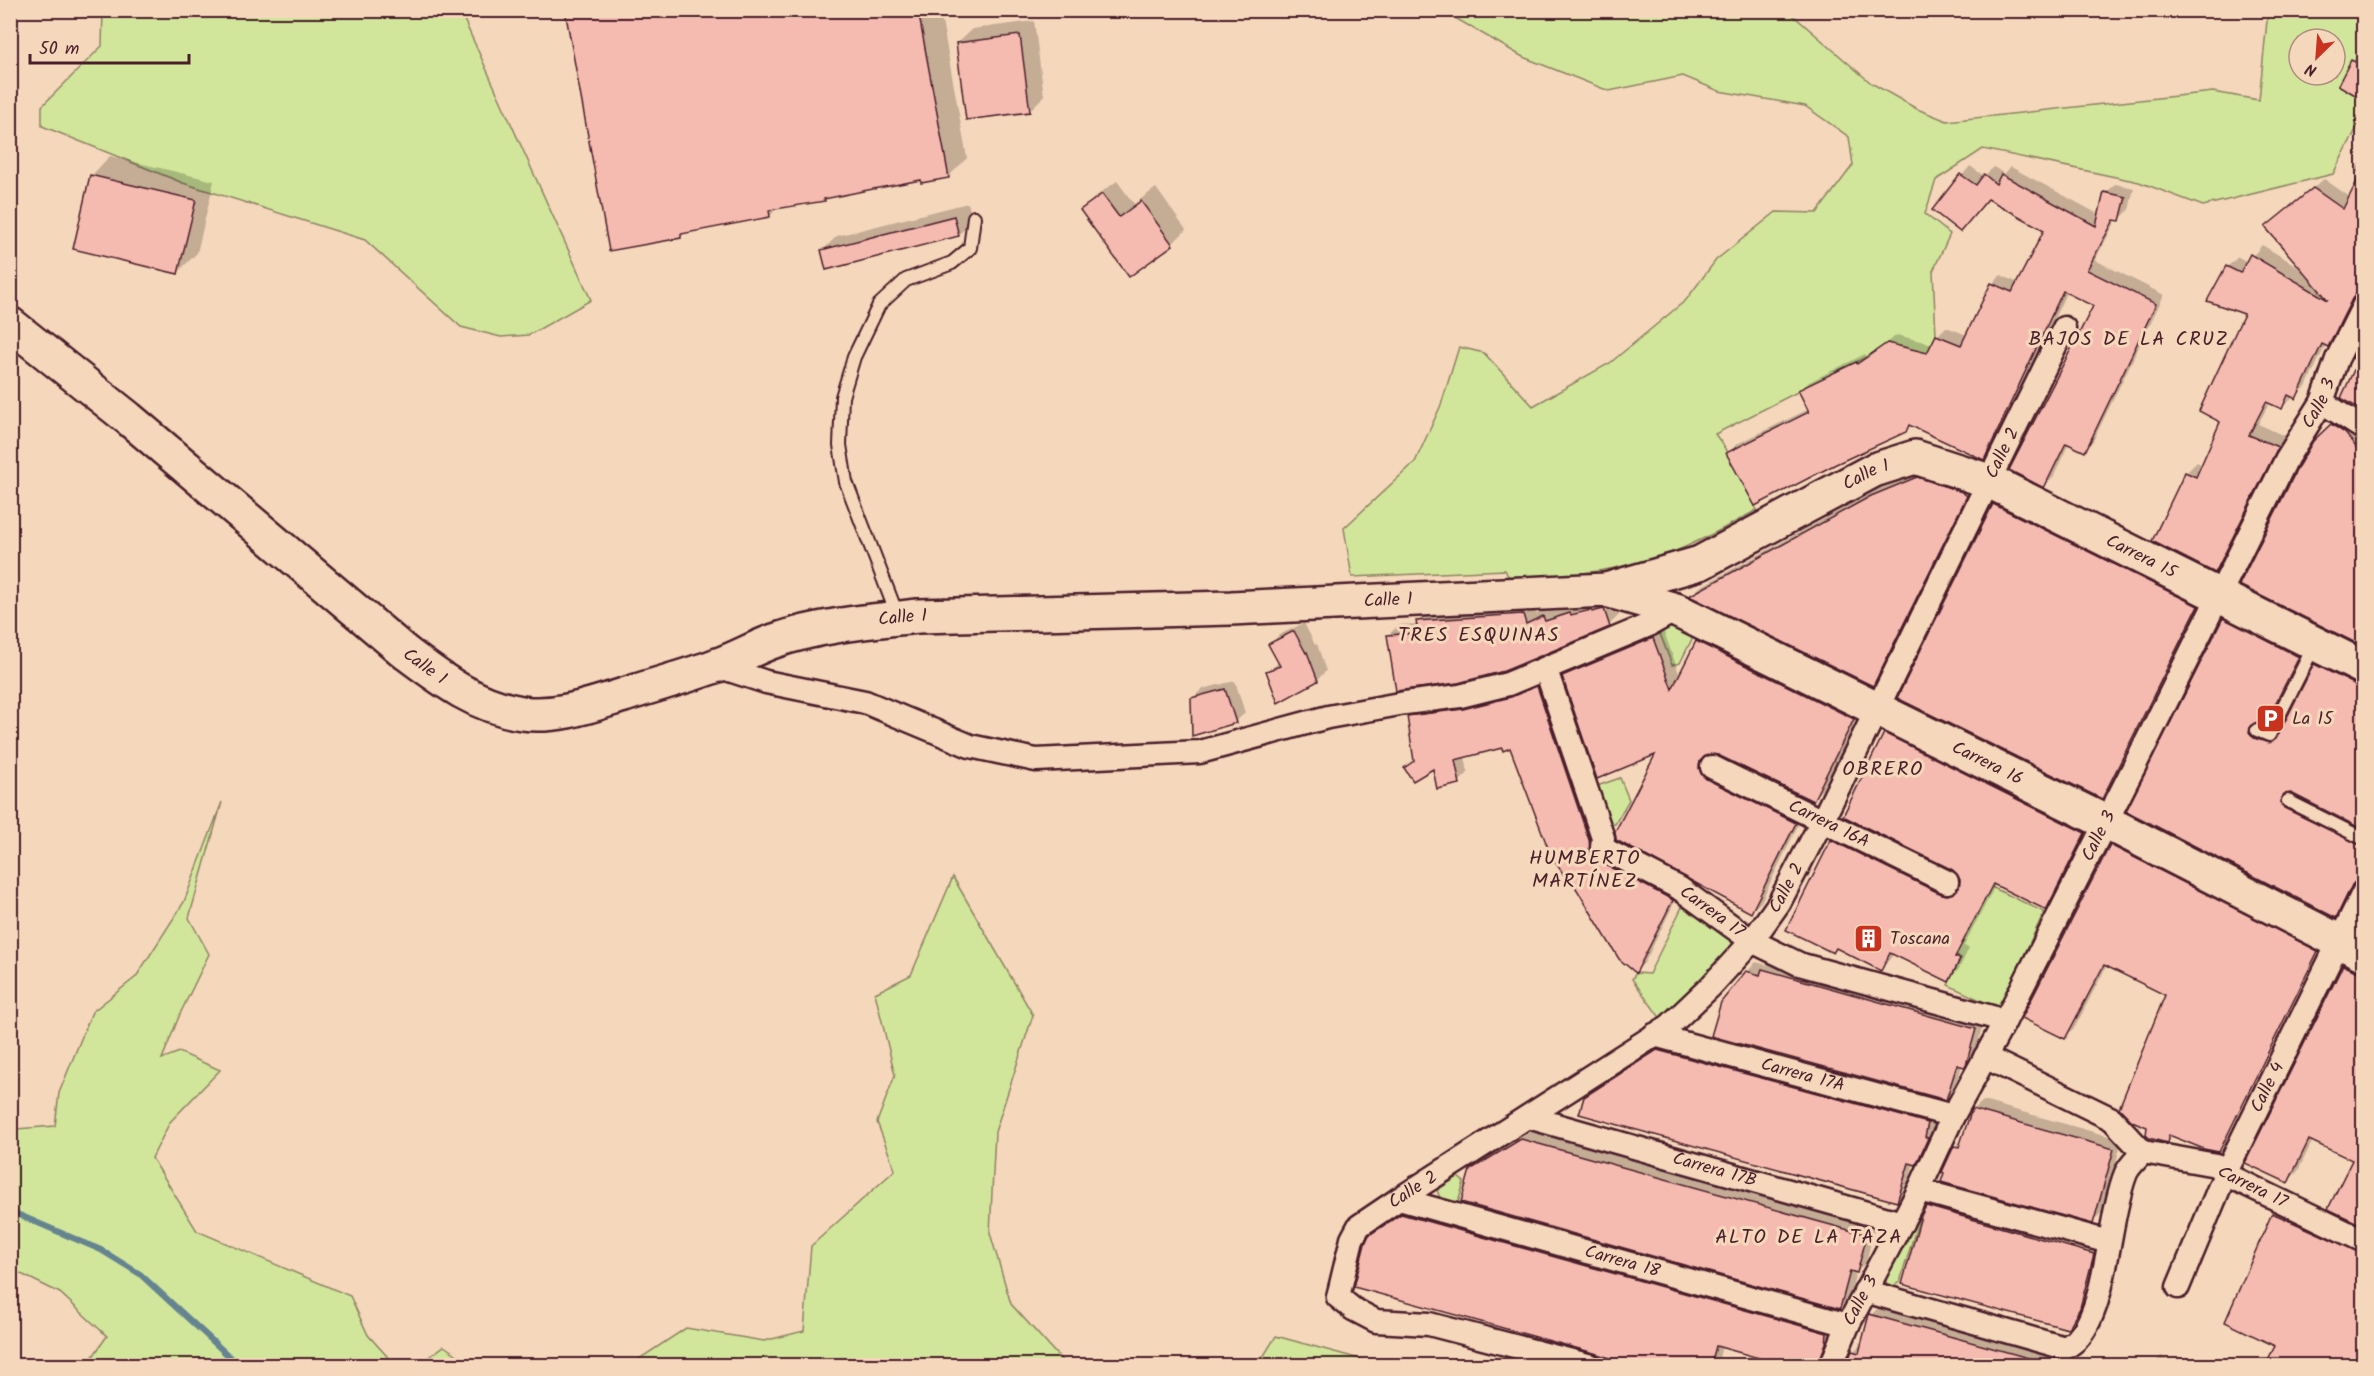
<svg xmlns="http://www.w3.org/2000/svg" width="2374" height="1376" font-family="Kalam,sans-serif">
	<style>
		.green { fill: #d1e69b; stroke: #8e8263; stroke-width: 1.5; fill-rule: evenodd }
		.shadow { fill: #0003; fill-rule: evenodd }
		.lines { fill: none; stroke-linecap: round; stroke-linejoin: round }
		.stream { stroke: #65848f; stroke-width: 6 }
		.building { fill: #f6bbb0; stroke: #4a1f2b; stroke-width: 1.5 }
		.lane-casing { stroke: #4a1f2b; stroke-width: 16 }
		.street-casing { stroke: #4a1f2b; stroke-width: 27 }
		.secondary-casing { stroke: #4a1f2b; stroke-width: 38 }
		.lane { stroke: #f5d7bb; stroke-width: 12 }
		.street { stroke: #f5d7bb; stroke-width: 22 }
		.secondary { stroke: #f5d7bb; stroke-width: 33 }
		.labels { text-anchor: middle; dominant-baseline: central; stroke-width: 6; stroke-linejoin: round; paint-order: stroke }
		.street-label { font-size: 18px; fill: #4a1f2b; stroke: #f5d7bb }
		.poi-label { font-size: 18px; fill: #4a1f2b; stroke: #f5d7bb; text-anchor: start }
		.neighbourhood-label { font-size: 20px; letter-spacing: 1.5px; fill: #4a1f2b; stroke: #f5d7bb }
	</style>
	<rect width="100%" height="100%" fill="#f5d7bb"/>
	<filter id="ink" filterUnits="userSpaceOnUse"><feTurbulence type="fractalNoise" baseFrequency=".0167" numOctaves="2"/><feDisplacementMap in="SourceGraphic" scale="12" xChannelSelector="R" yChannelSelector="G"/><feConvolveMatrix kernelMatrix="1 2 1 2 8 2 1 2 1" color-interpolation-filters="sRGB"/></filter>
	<g filter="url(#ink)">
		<g class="green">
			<polygon points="103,11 460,11 591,300 529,335 501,337 461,327 365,240 183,183 42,126 42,106 102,46"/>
			<path d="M1443,11H1788L1871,83L1917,109L1947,121L2213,92L2259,100L2268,11H2363V66L2338,85L2363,100V116L2333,174L2203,206L2139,182L1983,149L1936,180L1925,214L1950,234L1933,271L1936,335L1927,353L1888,343L1870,355L1715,434L1723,445L1757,510C1729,525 1700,542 1670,553C1619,571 1562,578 1508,576L1505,570L1352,577L1344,528L1415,462L1441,405L1459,347L1484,353L1533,406L1610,363L1686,300L1716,260L1776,212L1817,213L1853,165L1849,137L1805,106L1719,91L1683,76L1609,91L1523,57ZM2299,39H2335V75H2299Z"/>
			<polygon points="1674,621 1694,635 1680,663 1672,665 1659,631"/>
			<polygon points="1620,778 1629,800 1615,824 1608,825 1597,786"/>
			<polygon points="222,802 189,918 209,954 180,1014 162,1059 179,1052 220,1070 170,1122 152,1158 197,1231 350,1296 368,1335 395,1365 87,1365 107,1336 60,1293 11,1269 11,1120 16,1129 55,1126 59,1093 92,1012 136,977 184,902"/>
			<polygon points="1979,832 1983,883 2044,912 1999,1009 1948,985 1961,958 1925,940"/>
			<polygon points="953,877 1033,1015 995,1132 990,1233 1011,1304 1066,1365 630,1365 686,1328 764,1341 804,1331 811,1246 895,1170 877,1122 895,1075 875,993 911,975"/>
			<polygon points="1682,907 1723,929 1733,942 1731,948 1692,996 1661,1019 1632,979 1636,973 1649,974"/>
			<polygon points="1458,1177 1464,1182 1458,1203 1440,1198 1437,1190"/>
			<polygon points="1916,1214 1920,1215 1900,1282 1893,1286 1887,1284 1884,1276"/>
			<polygon points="1276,1336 1382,1365 1258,1365"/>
			<polygon points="444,1346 472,1365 418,1365"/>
		</g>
		<g class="shadow">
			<polygon points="567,10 940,10 967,158 948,177 922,179 778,207 770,216 686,232 681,237"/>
			<polygon points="1034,21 1044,96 1030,110 957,43 972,29"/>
			<polygon points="2363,51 2364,52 2364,98 2353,61"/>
			<polygon points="110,156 214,181 197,253 178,272 91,176"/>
			<polygon points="2364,157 2364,290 2359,292 2338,335 2328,345 2326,344 2306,387 2282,407 2270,402 2258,424 2287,437 2225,561 2215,571 2154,541 2186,473 2197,462 2202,465 2222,421 2246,314 2227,267 2238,257 2248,262 2262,245 2302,269 2267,227 2324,179 2350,197 2361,174 2355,171"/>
			<polygon points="1970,166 1984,176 1994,167 2004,174 2011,167 2100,215 2106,193 2115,184 2134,188 2129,210 2120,219 2117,219 2095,260 2164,295 2093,441 2084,450 2069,443 2053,477 2044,486 2095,305 2067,291 1993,449 1984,458 1912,424 1905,431 1728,453 1737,444 1809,409 1800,391 1809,382 1865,354 1866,357 1897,335 1933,344 1937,336 1946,327 1967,335 1993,283 2001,275 2018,283 2046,230 1989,197 1934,210"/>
			<polygon points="1117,181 1134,204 1156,188 1186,230 1172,244 1082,211 1096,196"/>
			<polygon points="968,203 973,221 958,235 823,250 837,236"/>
			<polygon points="2343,414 2364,433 2364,645 2315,442"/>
			<polygon points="1927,469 1974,485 1882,675 1873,684 1692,595 1700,587 1882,487"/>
			<polygon points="2003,495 2207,597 2111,788 2102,797 1994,505"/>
			<polygon points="1614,599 1619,615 1609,625 1388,635 1399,625 1418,624 1418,621 1428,611 1534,605 1536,614 1554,607 1555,612 1581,603"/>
			<polygon points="2235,609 2309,646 2275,712 2265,723 2260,722 2261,725 2281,733 2315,665 2326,654 2364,673 2364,828 2290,791 2295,798 2364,832 2364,876 2346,906 2335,917 2128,811 2224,619"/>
			<polygon points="1304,623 1315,645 1317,644 1326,671 1317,680 1268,672 1279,662 1270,644 1279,635"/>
			<polygon points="1663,629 1680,676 1697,642 1707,632 1863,709 1822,790 1812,799 1718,753 1709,753 1708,758 1804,813 1761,902 1751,911 1659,752 1564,676 1574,667"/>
			<polygon points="1546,678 1598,830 1680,891 1645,962 1636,971 1574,882 1511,746 1503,746 1465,756 1468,773 1459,782 1434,767 1406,768 1415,758 1408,717 1417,708"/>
			<polygon points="1235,681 1245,713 1235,722 1193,698 1202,689"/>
			<polygon points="1895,724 2095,822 2056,898 2046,908 1996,884 1964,946 1969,948 1959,969 1948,980 1894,954 1881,969 1837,947 1832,952 1833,841 1843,831 1952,884 1961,886 1962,880 1885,734"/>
			<path d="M2121,836L2327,941L2229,1140L2219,1150L2172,1135L2166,1141L2167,994L2107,965L2075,1027L2065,1037L2111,846ZM2320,944L2323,945L2226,1142H2222Z"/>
			<polygon points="2354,955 2364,960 2364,1224 2354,1159 2313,1140 2298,1171 2287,1182 2344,966"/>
			<polygon points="1773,960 1984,1020 1975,1054 1962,1065 1955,1089 1946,1099 1747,972 1756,962 1767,965"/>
			<polygon points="1667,1041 1937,1114 1933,1127 1936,1128 1925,1154 1914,1163 1906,1191 1897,1200 1585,1097 1595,1088"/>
			<polygon points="1983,1101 2122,1140 2102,1212 2092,1222 1946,1172 1955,1147 1964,1138 1973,1110"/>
			<polygon points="1532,1131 1875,1226 1866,1262 1856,1272 1849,1298 1840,1307 1471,1170 1481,1161"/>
			<polygon points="1936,1198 2102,1244 2088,1297 2077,1318 2067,1328 1927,1207"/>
			<polygon points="2284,1204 2364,1240 2364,1366 2267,1366 2277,1345 2273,1214"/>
			<polygon points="1412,1205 1835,1324 1830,1366 1759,1366 1761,1357 1722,1346 1717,1366 1605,1366 1605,1361 1596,1352 1371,1236 1380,1226"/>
			<polygon points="1880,1306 2057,1355 2053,1366 1847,1366 1853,1352 1862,1343 1871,1315"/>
			<polygon points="2161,1356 2181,1366 2152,1366"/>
		</g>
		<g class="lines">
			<polyline class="stream" points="10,1211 101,1250 140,1274 232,1359 235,1366"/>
		</g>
		<g class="building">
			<polygon points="565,10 918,10 949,178 921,183 921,180 868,190 824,199 825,201 769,210 770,217 681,234 681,238 609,251"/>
			<polygon points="1020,35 1030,112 966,120 956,43"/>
			<polygon points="2351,60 2364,66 2364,100 2338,85"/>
			<polygon points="2364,167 2364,292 2357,293 2352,299 2328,347 2322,344 2296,399 2288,395 2282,409 2266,402 2249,435 2278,447 2215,573 2152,541 2185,472 2196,477 2220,422 2199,411 2244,314 2207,301 2226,266 2240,273 2250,254 2328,300 2265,227 2313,188 2343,209"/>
			<polygon points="1960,174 1976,185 1984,174 1996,184 2001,174 2096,226 2104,192 2126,197 2120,221 2114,220 2087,270 2156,304 2085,452 2066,443 2044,488 2009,470 2093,306 2063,291 1984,460 1909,425 1906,432 1836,464 1755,506 1726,453 1809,412 1798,390 1856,362 1857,364 1887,343 1927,353 1936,335 1961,345 1991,283 2012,292 2044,230 1988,199 1960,232 1932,210"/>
			<polygon points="90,175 196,200 178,274 73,249"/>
			<polygon points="1102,194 1119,217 1141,201 1173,245 1129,277 1080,210"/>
			<polygon points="954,216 959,236 826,270 821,250"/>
			<polygon points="2364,336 2364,408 2359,406 2358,408 2341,398 2358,361 2352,358"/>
			<polygon points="2331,424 2345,433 2364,457 2364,647 2239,585 2299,465 2313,441"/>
			<polygon points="1917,477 1962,492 1967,496 1873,686 1689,596 1871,496"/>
			<polygon points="1993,504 2198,606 2102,799 1897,698"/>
			<polygon points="1604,609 1610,627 1504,671 1458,683 1396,691 1387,635 1418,633 1416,621 1523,614 1526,624 1543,616 1545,621 1570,613 1571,615 1591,610 1592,612"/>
			<polygon points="2223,618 2299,657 2265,724 2257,722 2250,726 2249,732 2254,738 2269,743 2276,739 2314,664 2356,685 2364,686 2364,830 2291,793 2284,794 2280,801 2284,808 2364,847 2364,878 2357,880 2352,885 2336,918 2126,811"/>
			<polygon points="1294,631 1306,653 1307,652 1318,681 1278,703 1266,671 1280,666 1268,644"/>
			<polygon points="1653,638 1672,689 1696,641 1854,719 1813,801 1718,755 1710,754 1700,761 1699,768 1706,779 1796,823 1751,913 1616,840 1615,832 1655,755 1597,779 1562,676"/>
			<polygon points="1537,686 1589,840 1591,855 1596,860 1673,900 1636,973 1619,959 1573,883 1566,878 1551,856 1510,748 1503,751 1502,748 1455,760 1460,784 1437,789 1433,769 1413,781 1404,768 1414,761 1407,716 1463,709 1511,697"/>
			<polygon points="1225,689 1236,723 1192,736 1191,698"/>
			<polygon points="1884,733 2085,833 2046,910 1993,884 1955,957 1960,959 1949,982 1890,953 1881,971 1836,948 1833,953 1786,930 1831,840 1941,894 1948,895 1959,888 1960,880 1953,870 1843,816"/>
			<polygon points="2110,845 2318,951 2219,1152 2204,1149 2169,1135 2167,1143 2149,1138 2146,1135 2147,1127 2132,1121 2119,1108 2165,995 2104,965 2065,1039 2022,1018"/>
			<polygon points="2343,965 2364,975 2364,1226 2328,1209 2352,1160 2309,1140 2288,1183 2245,1163"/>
			<polygon points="1762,969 1976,1029 1966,1065 1964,1067 1957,1065 1946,1100 1711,1036 1721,1002 1746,971 1760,975"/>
			<polygon points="1657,1050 1928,1123 1925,1137 1928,1138 1916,1165 1909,1163 1897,1202 1579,1114 1584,1097"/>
			<polygon points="1972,1109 2114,1149 2093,1224 1941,1182 1944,1173 1942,1172 1954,1146 1959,1147"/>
			<polygon points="1521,1139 1867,1235 1857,1273 1850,1271 1840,1309 1461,1202 1470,1170"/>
			<polygon points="1926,1206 2094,1254 2080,1308 2068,1329 1902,1284 1921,1216"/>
			<polygon points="2272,1213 2364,1254 2364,1365 2265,1365 2275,1346 2225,1322"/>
			<polygon points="1401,1214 1827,1333 1826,1343 1818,1365 1757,1365 1759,1358 1716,1346 1711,1365 1632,1365 1594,1353 1354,1287 1365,1244 1369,1235"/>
			<polygon points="1869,1314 2036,1360 2035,1365 1846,1365 1852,1351 1859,1353"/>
		</g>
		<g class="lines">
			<defs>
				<g id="lane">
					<polyline points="898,617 846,482 840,445 842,397 854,357 879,305 906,280 952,263 970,248 974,217"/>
					<polyline points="2257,730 2269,735 2314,646"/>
					<polyline points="2288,801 2364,839"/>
				</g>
				<g id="street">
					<polyline points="2322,402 2364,429"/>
					<polyline points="717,666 766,682 865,702 970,746 1036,760 1200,752 1328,717 1405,703 1460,696 1508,684 1651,624 1676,610"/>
					<path id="s1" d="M1546,670L1603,838L1602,848L1679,888L1752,941L1799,964L1992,1017L2004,1023"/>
					<path id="s2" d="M1712,767L1947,882"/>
					<path id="s3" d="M1654,1035L1953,1116"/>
					<path id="s4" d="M1985,1057L2112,1119L2143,1152L2216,1165L2225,1174L2364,1241"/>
					<path id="s5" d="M1528,1117L1902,1223"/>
					<polyline points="1919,1190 2109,1242"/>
					<path id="s6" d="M1399,1199L1848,1325"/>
					<path id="s7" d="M2178,1287L2225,1174L2364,891"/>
					<path d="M1865,1291L2065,1348C2070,1345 2076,1341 2079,1337C2108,1303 2108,1217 2126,1173C2129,1166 2138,1158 2143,1152"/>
					<path id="s8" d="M1591,1366L1429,1324L1376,1321L1353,1309L1338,1297L1352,1239L1359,1226L1399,1199L1669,1026L1710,987L1752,941L1779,903L1822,821L2064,328"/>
					<path id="s9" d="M1831,1366L1848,1325L1919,1190L1953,1116L2004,1023L2141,753L2287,458L2322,402L2337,359L2364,305"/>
				</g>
				<g id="secondary">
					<path id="s10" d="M10,324L128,418L406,653C442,680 476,706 522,713C557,718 591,705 624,695C654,685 685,677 715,666C736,659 754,648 774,641C820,625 870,621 918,616L1231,608L1606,590L1700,563L1874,470L1915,457L1989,481L2364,668"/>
					<path id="s11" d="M1606,590L1676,610L2106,822L2364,954"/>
				</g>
			</defs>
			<use href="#lane" class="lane-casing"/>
			<use href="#street" class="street-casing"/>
			<use href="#secondary" class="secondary-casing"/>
			<use href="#lane" class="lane"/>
			<use href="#street" class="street"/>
			<use href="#secondary" class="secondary"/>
		</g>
	</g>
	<defs>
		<symbol id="parking-square" viewBox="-11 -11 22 22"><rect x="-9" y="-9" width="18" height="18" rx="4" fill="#c8321e" stroke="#f5d7bb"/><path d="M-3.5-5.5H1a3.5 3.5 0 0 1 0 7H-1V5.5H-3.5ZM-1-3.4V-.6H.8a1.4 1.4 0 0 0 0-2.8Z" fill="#fff"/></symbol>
		<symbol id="building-square" viewBox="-11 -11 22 22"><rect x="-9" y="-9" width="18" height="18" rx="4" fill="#c8321e" stroke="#f5d7bb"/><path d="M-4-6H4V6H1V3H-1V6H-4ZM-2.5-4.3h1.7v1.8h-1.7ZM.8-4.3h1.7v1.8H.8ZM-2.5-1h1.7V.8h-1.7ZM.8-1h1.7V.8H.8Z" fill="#fff"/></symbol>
	</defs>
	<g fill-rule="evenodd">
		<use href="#parking-square" x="2254" y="702" width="33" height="33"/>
		<use href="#building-square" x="1852" y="922" width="33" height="33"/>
	</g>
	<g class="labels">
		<g class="street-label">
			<text stroke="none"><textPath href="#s9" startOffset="1080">Calle 3</textPath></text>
			<text stroke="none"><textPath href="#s8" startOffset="1377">Calle 2</textPath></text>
			<text stroke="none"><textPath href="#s10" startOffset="2032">Calle 1</textPath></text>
			<text stroke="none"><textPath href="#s10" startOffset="2332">Carrera 15</textPath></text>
			<text stroke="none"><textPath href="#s10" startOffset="1528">Calle 1</textPath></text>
			<text stroke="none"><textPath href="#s10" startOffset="1042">Calle 1</textPath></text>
			<text stroke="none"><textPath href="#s10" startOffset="538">Calle 1</textPath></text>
			<text stroke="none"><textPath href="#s11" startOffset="420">Carrera 16</textPath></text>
			<text stroke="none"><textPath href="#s2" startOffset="130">Carrera 16A</textPath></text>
			<text stroke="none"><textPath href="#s9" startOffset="594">Calle 3</textPath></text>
			<text stroke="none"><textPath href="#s8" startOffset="891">Calle 2</textPath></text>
			<text stroke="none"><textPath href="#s1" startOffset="315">Carrera 17</textPath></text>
			<text stroke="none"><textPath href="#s3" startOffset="154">Carrera 17A</textPath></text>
			<text stroke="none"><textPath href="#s7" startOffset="219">Calle 4</textPath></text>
			<text stroke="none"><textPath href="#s5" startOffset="194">Carrera 17B</textPath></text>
			<text stroke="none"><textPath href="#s4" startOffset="304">Carrera 17</textPath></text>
			<text stroke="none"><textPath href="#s8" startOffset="405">Calle 2</textPath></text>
			<text stroke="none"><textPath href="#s6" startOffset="232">Carrera 18</textPath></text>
			<text stroke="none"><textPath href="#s9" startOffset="72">Calle 3</textPath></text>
		</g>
		<g class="poi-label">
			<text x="2292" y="719">La 15</text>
			<text x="1890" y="939">Toscana</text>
		</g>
		<g class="neighbourhood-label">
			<text x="2129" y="340">BAJOS DE LA CRUZ</text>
			<text x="1479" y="636">TRES ESQUINAS</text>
			<text x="1883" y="770">OBRERO</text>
			<text x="1585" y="859">HUMBERTO<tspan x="1585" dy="23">MARTÍNEZ</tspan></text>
			<text x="1809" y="1238">ALTO DE LA TAZA</text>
		</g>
	</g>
	<rect width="2374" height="1376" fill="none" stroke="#f5d7bb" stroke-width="36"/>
	<rect x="18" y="18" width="2338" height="1340" fill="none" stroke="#4a1f2b" stroke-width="2" filter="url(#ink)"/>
	<g transform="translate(2317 57) rotate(205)"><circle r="28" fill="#f5d7bb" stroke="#b18d81" stroke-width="1.5"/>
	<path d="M0-4.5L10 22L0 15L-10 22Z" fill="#c8321e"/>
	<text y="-9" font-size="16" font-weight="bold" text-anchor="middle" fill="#4a1f2b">N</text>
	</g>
	<path d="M30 54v9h159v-9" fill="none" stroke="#4a1f2b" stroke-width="3"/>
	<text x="39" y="54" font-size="18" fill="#4a1f2b" stroke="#f5d7bb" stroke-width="4.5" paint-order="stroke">50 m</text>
</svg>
